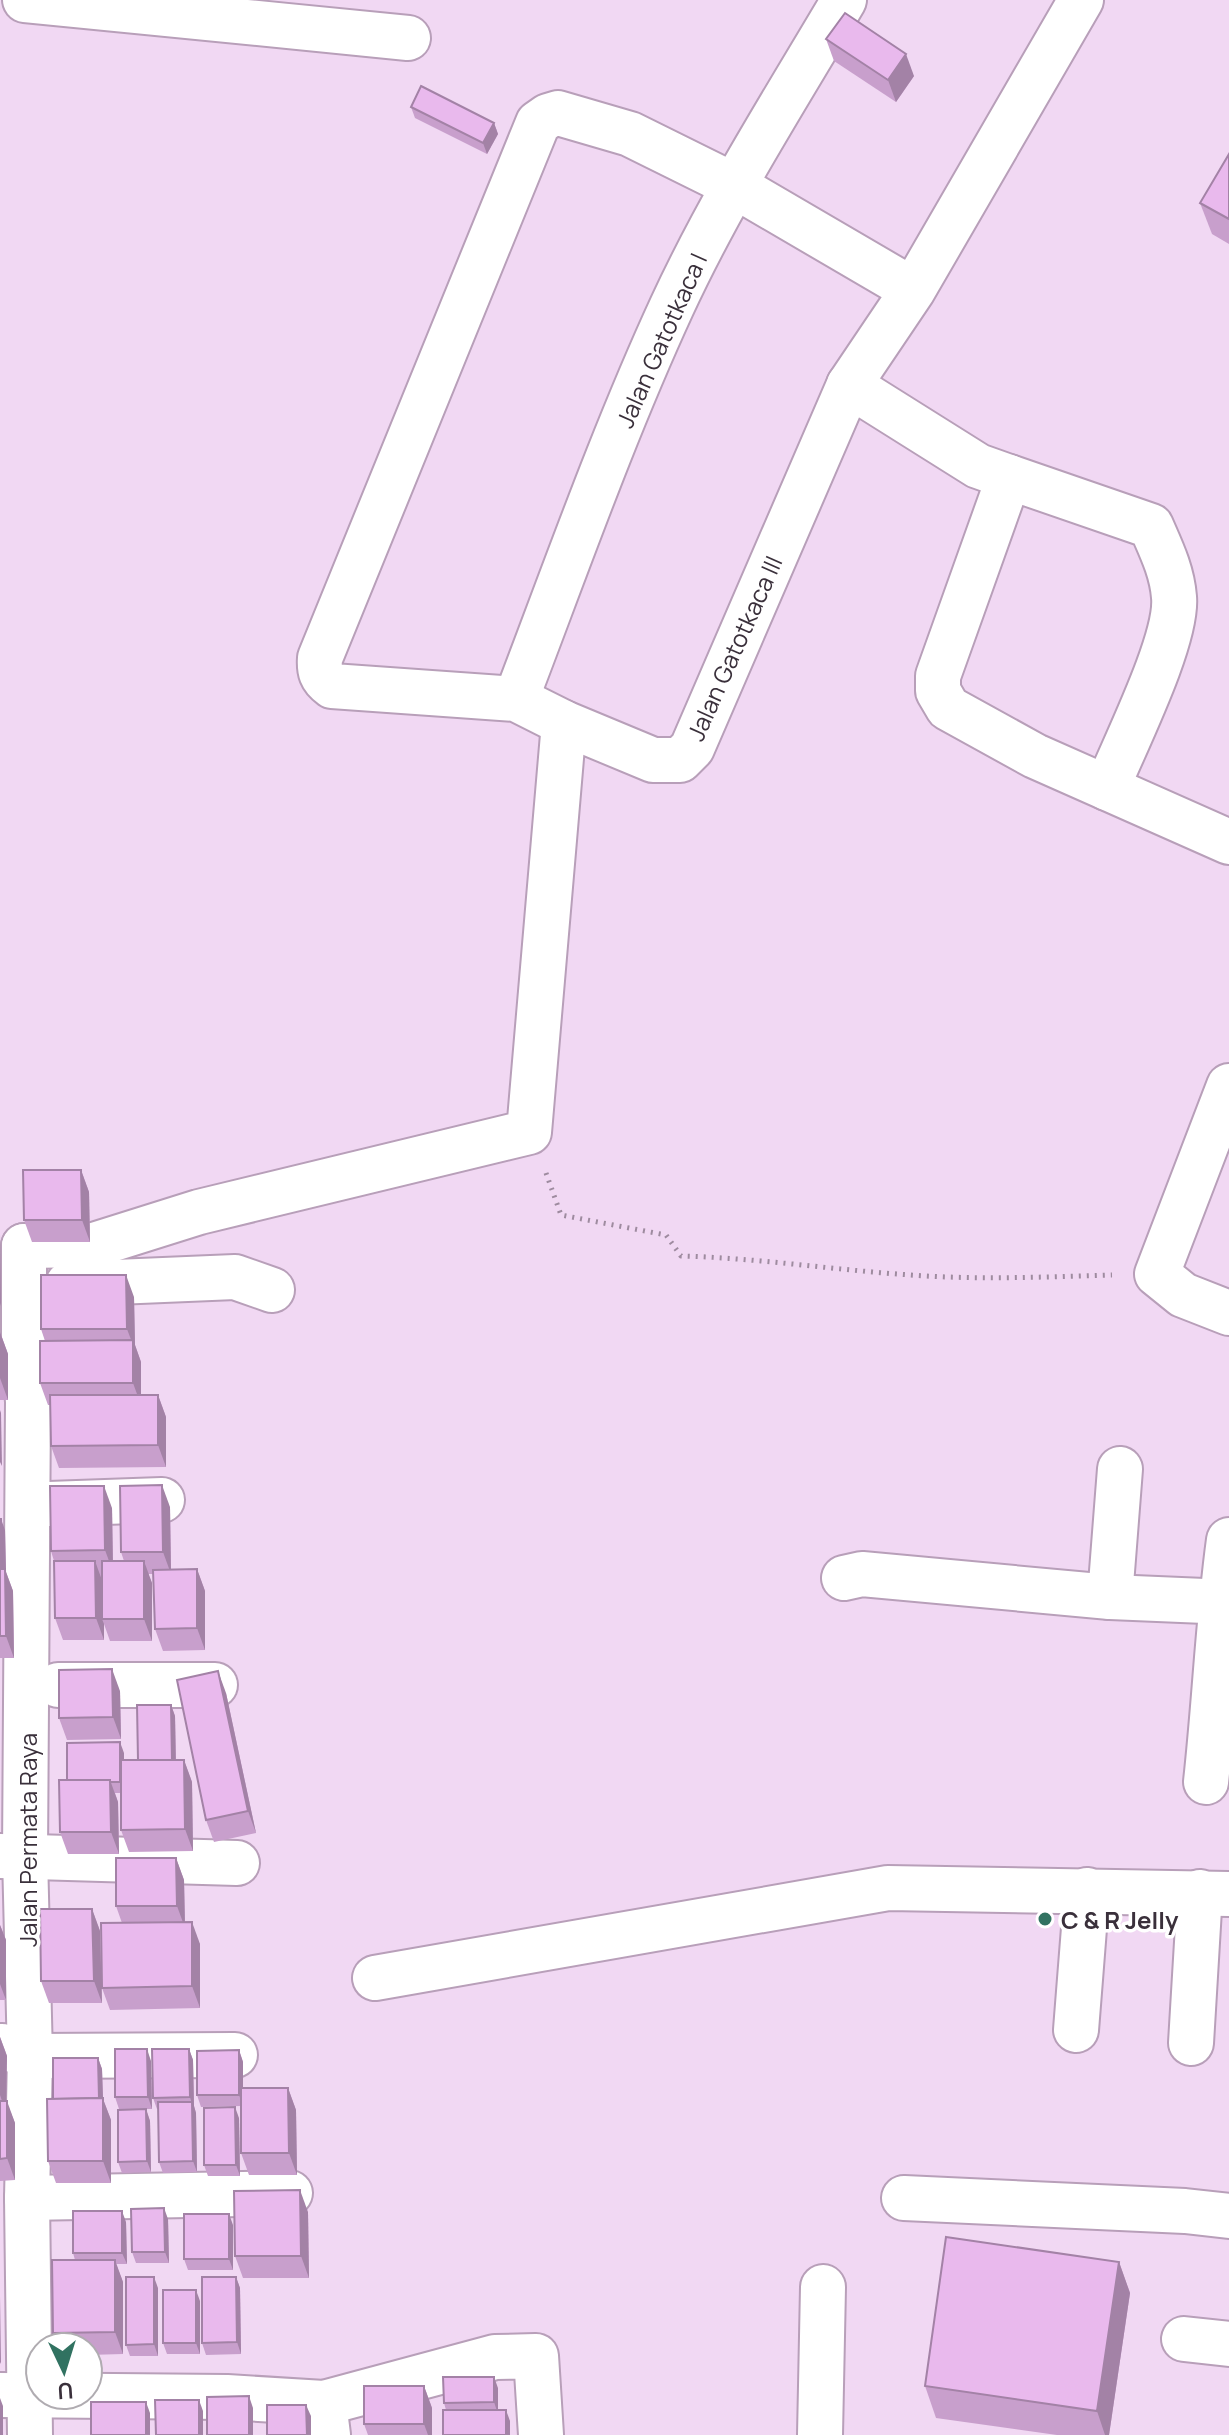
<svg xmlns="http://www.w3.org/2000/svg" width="1229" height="2435" font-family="Manrope,sans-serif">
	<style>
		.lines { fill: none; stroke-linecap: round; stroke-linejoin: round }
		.minor-casing { stroke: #b89fb9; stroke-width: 48 }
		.path { stroke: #9e8b9f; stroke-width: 5; stroke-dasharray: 2 6; stroke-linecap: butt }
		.minor { stroke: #fff; stroke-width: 44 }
		.wall { fill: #c89fcc }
		.shaded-wall { fill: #a382a6 }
		.building { fill: #e9b9ed; stroke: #a382a6; stroke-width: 2 }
		.poi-dot { fill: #317261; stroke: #fff; stroke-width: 3 }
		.labels { text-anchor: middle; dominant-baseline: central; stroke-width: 7; stroke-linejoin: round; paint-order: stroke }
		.street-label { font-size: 24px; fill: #3a303b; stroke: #fff }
		.poi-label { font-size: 24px; font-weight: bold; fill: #3a303b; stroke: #fff; text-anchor: start }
	</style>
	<rect width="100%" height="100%" fill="#f1d8f3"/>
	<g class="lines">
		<defs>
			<g id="minor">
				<polyline points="25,0 408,38"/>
				<path d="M913,290L735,186L630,134L558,113L548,116L538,123L320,658C319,671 321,678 332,686L516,699L564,723L653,760H680L692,748L849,385L913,290L1081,0"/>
				<polyline points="849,385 978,466 1009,477 938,676 938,691 948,708 1035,756 1229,842"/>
				<path d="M1009,477L1151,526C1161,549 1172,571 1174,597C1178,639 1125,744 1107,788"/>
				<path d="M516,699C566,568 613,434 672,306C721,200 785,100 844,0"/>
				<polyline points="1229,1086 1157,1274 1183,1295 1229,1313"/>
				<polyline points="24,1246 24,1346 28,1402 25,1856 30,2056 27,2198 30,2435"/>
				<polyline points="24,1246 94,1245 199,1212 529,1132 564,723"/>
				<polyline points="68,1284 235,1277 272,1290"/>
				<polyline points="49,1504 162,1500"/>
				<polyline points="844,1578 862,1574 1110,1597 1229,1602"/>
				<polyline points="1110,1597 1120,1469"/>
				<polyline points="58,1685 215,1685"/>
				<path d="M1206,1782C1215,1701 1218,1620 1229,1540"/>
				<polyline points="0,1856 237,1863"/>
				<polyline points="375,1978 888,1888 1229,1894"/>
				<polyline points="1076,2030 1087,1890"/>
				<polyline points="1191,2043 1200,1892"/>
				<polyline points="2,2046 30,2056 235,2055"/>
				<polyline points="27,2198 290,2193"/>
				<polyline points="904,2198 1185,2211 1229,2216"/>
				<polyline points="1184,2339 1229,2344"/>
				<polyline points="0,2395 227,2397 324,2403 328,2435"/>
				<polyline points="324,2403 495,2357 536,2356 541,2435"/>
				<polyline points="820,2435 823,2287"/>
			</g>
		</defs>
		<use href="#minor" class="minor-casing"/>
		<path class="path" d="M546,1173L561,1215L666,1235L681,1256C758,1258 834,1270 911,1275C978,1280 1045,1277 1112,1275"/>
		<use href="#minor" class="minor"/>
	</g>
	<g class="wall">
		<polygon points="826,39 914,76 896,102 834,61"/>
		<polygon points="411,107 494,123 498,134 487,154 415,118"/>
		<polygon points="1229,154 1229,244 1212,234 1200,203"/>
		<polygon points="81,1170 89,1192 90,1242 32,1242 24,1220"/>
		<polygon points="134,1297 135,1345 141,1362 141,1395 158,1395 166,1417 166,1467 59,1468 51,1446 50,1405 48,1405 40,1383 45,1341 41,1329"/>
		<polygon points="0,1332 8,1354 8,1400 0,1400"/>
		<polygon points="170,1507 171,1569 197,1569 205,1591 205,1650 163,1651 155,1629 153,1574 148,1574 152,1583 152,1641 110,1641 104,1624 104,1640 63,1640 55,1618 54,1561 51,1551 112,1508 113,1561 124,1561 121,1552"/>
		<polygon points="0,1519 5,1530 6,1572 13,1591 14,1658 0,1658"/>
		<polygon points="120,1691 121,1739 67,1740 59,1718"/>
		<polygon points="226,1693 256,1833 214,1842 206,1820"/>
		<polygon points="171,1705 175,1716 176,1760 184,1760 192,1782 193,1851 129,1852 121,1830 121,1793 115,1793 118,1802 119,1854 68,1854 60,1832 124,1753 124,1760 138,1760"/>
		<polygon points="176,1858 184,1880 185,1922 200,1944 200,2008 110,2010 102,1988 122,1923 116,1906"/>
		<polygon points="92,1909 100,1931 102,2003 49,2003 41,1981"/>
		<polygon points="0,1925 6,1940 6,2000 0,2000"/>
		<polygon points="0,2037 7,2056 6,2101 15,2123 15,2180 0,2181"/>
		<polygon points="189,2049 193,2060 194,2106 196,2113 197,2172 163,2173 159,2162 158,2109 157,2109 153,2098"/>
		<polygon points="239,2050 243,2062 243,2088 288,2088 296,2110 297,2175 249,2175 241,2153 241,2106 201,2107 197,2095"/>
		<polygon points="98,2058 102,2069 103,2099 111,2120 111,2183 56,2183 48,2161 53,2099"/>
		<polygon points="151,2061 152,2109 119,2109 115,2097"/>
		<polygon points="146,2109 150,2121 151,2172 122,2173 118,2162"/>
		<polygon points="239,2118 240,2176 208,2176 204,2165"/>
		<polygon points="308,2212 309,2278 243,2278 235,2256"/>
		<polygon points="168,2219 169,2263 136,2263 132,2252"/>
		<polygon points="126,2222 127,2264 116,2264 123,2282 123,2354 88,2355 88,2347 58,2347 53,2333 75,2260 73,2253"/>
		<polygon points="233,2225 233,2270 188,2270 184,2259"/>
		<polygon points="1119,2262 1130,2293 1109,2435 1057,2435 936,2418 925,2386"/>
		<polygon points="236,2277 240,2288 241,2354 206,2355 202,2343"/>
		<polygon points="158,2288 158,2356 130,2356 126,2345"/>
		<polygon points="200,2301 200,2354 167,2354 163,2343"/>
		<polygon points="424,2386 432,2408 432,2435 368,2435 364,2424"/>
		<polygon points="498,2388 498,2410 510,2421 446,2410 444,2403"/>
	</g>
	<g class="shaded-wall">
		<polygon points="906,54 914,76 896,102 888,80"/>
		<polygon points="494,123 498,134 487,154 483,143"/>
		<polygon points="81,1170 89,1192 90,1242 82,1220"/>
		<polygon points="0,1233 0,1234 1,1306 0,1303"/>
		<polygon points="126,1275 134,1297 135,1345 141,1362 141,1405 133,1383 133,1345 127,1329"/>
		<polygon points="0,1332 8,1354 8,1400 0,1378"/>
		<polygon points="158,1395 166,1417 166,1467 158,1445"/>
		<polygon points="0,1410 1,1413 2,1466 0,1462"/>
		<polygon points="162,1485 170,1507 171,1574 163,1552"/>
		<polygon points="104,1486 112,1508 113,1572 105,1550"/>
		<polygon points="1,1519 5,1530 6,1572 13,1591 14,1658 6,1636 2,1570"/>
		<polygon points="95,1561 103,1583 102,1619 104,1624 104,1640 96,1618"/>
		<polygon points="144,1561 152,1583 152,1641 144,1619"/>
		<polygon points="197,1569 205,1591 205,1650 197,1628"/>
		<polygon points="112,1669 120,1691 121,1739 113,1717"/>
		<polygon points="218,1671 226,1693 256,1833 248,1811"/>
		<polygon points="171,1705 175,1716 176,1772 172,1760"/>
		<polygon points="120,1742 124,1753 124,1793 120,1782"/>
		<polygon points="184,1760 192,1782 193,1851 185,1829"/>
		<polygon points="110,1780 118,1802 119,1854 111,1832"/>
		<polygon points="176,1858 184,1880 185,1928 177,1906"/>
		<polygon points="92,1909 100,1931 102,2003 94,1981"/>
		<polygon points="192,1922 200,1944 200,2008 192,1986"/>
		<polygon points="0,1925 6,1940 6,2000 0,1984"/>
		<polygon points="0,2037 7,2056 6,2113 0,2095"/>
		<polygon points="147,2049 151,2061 152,2109 148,2097"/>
		<polygon points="189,2049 193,2060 194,2106 196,2113 197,2172 193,2161 192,2104 190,2097"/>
		<polygon points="239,2050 243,2062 243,2106 239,2095"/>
		<polygon points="98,2058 102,2069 103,2099 111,2120 111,2183 103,2161 99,2104"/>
		<polygon points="288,2088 296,2110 297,2175 289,2153"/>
		<polygon points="7,2101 15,2123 15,2180 7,2158"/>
		<polygon points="235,2107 239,2118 240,2176 236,2165"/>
		<polygon points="146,2109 150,2121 151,2172 147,2161"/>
		<polygon points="300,2190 308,2212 309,2278 301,2256"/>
		<polygon points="164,2208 168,2219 169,2263 165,2252"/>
		<polygon points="122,2211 126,2222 127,2264 122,2253"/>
		<polygon points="229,2214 233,2225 233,2270 229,2259"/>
		<polygon points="115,2260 123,2282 123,2354 115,2332"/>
		<polygon points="1119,2262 1130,2293 1109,2435 1105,2435 1097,2411"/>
		<polygon points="154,2277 158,2288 158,2356 154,2344"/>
		<polygon points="236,2277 240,2288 241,2354 237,2342"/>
		<polygon points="196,2290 200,2301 200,2354 196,2343"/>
		<polygon points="0,2295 0,2296 1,2364 0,2362"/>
		<polygon points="494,2377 498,2388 498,2414 494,2402"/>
		<polygon points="424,2386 432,2408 432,2435 428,2435 424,2424"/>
		<polygon points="249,2396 253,2408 253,2435 249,2435"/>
		<polygon points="0,2398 3,2406 3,2435 0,2435"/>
		<polygon points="199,2400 203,2411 203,2435 199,2435"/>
		<polygon points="146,2402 150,2413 150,2435 146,2435"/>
		<polygon points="306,2405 311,2416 311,2435 307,2435"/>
		<polygon points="506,2410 510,2421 510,2435 506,2435"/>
	</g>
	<g class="building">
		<polygon points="845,13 906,54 888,80 826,39"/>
		<polygon points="421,86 494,123 483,143 411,107"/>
		<polygon points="1229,154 1229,219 1200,203"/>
		<polygon points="23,1170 81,1170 82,1220 24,1220"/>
		<polygon points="41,1275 126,1275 127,1329 41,1329"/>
		<polygon points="133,1340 133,1383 40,1383 40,1341"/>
		<polygon points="50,1395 158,1395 158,1445 51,1446"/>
		<polygon points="162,1485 163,1552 121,1552 120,1486"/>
		<polygon points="50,1486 104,1486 105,1550 51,1551"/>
		<polygon points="0,1519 1,1519 2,1569 0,1569"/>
		<polygon points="54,1561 95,1561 96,1618 55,1618"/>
		<rect x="102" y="1561" width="42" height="58"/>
		<polygon points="0,1569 5,1569 6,1636 0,1636"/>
		<polygon points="197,1569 197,1628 155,1629 153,1570"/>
		<polygon points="112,1669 113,1717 59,1718 59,1670"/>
		<polygon points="218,1671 248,1811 206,1820 177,1680"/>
		<polygon points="137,1705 171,1705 172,1760 138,1760"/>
		<polygon points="120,1742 120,1782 110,1782 110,1780 67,1780 67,1743"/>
		<polygon points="121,1760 184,1760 185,1829 121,1830"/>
		<polygon points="59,1780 110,1780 111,1832 60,1832"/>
		<polygon points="116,1858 176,1858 177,1906 116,1906"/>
		<polygon points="40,1909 92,1909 94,1981 41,1981"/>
		<polygon points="192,1922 192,1986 102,1988 101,1923"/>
		<polygon points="115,2049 147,2049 148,2097 115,2097"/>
		<polygon points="152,2049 189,2049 190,2097 153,2098"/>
		<polygon points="239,2050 239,2095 197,2095 197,2051"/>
		<polygon points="53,2058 98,2058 99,2098 53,2099"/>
		<polygon points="241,2088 288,2088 289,2153 241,2153"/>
		<polygon points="103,2098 103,2161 48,2161 47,2099"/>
		<polygon points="0,2101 7,2101 7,2158 0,2159"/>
		<polygon points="158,2102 192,2102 193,2161 159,2162"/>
		<polygon points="235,2107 236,2165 204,2165 204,2108"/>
		<polygon points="146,2109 147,2161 118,2162 118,2110"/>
		<polygon points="300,2190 301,2256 235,2256 234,2191"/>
		<polygon points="164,2208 165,2252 132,2252 131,2209"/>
		<rect x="73" y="2211" width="49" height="42"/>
		<rect x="184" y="2214" width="45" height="45"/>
		<polygon points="946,2237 1119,2262 1097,2411 925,2386"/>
		<polygon points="52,2260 115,2260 115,2332 53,2333"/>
		<polygon points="126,2277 154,2277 154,2344 126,2345"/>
		<polygon points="202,2277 236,2277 237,2342 202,2343"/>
		<rect x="163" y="2290" width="33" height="53"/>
		<polygon points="443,2377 494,2377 494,2402 444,2403"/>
		<rect x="364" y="2386" width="60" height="38"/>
		<polygon points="249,2396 249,2435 207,2435 207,2397"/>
		<polygon points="155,2400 199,2400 199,2435 156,2435"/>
		<rect x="91" y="2402" width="55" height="33"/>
		<polygon points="267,2405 306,2405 307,2435 267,2435"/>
		<rect x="443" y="2410" width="63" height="25"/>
	</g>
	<circle class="poi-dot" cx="1045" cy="1919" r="8"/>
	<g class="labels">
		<g class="street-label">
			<text transform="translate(661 340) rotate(-66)">Jalan Gatotkaca I</text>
			<text transform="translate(734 648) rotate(-66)">Jalan Gatotkaca III</text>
			<text transform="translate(27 1840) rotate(-90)">Jalan Permata Raya</text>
		</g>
		<g class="poi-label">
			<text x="1061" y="1919">C &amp; R Jelly</text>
		</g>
	</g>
	<g transform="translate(64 2371) rotate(176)"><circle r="38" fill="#ffffff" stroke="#b0acb1" stroke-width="2"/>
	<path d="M0-6L14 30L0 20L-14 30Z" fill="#317261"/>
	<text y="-12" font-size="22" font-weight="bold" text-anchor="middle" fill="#3a303b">U</text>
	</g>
</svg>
